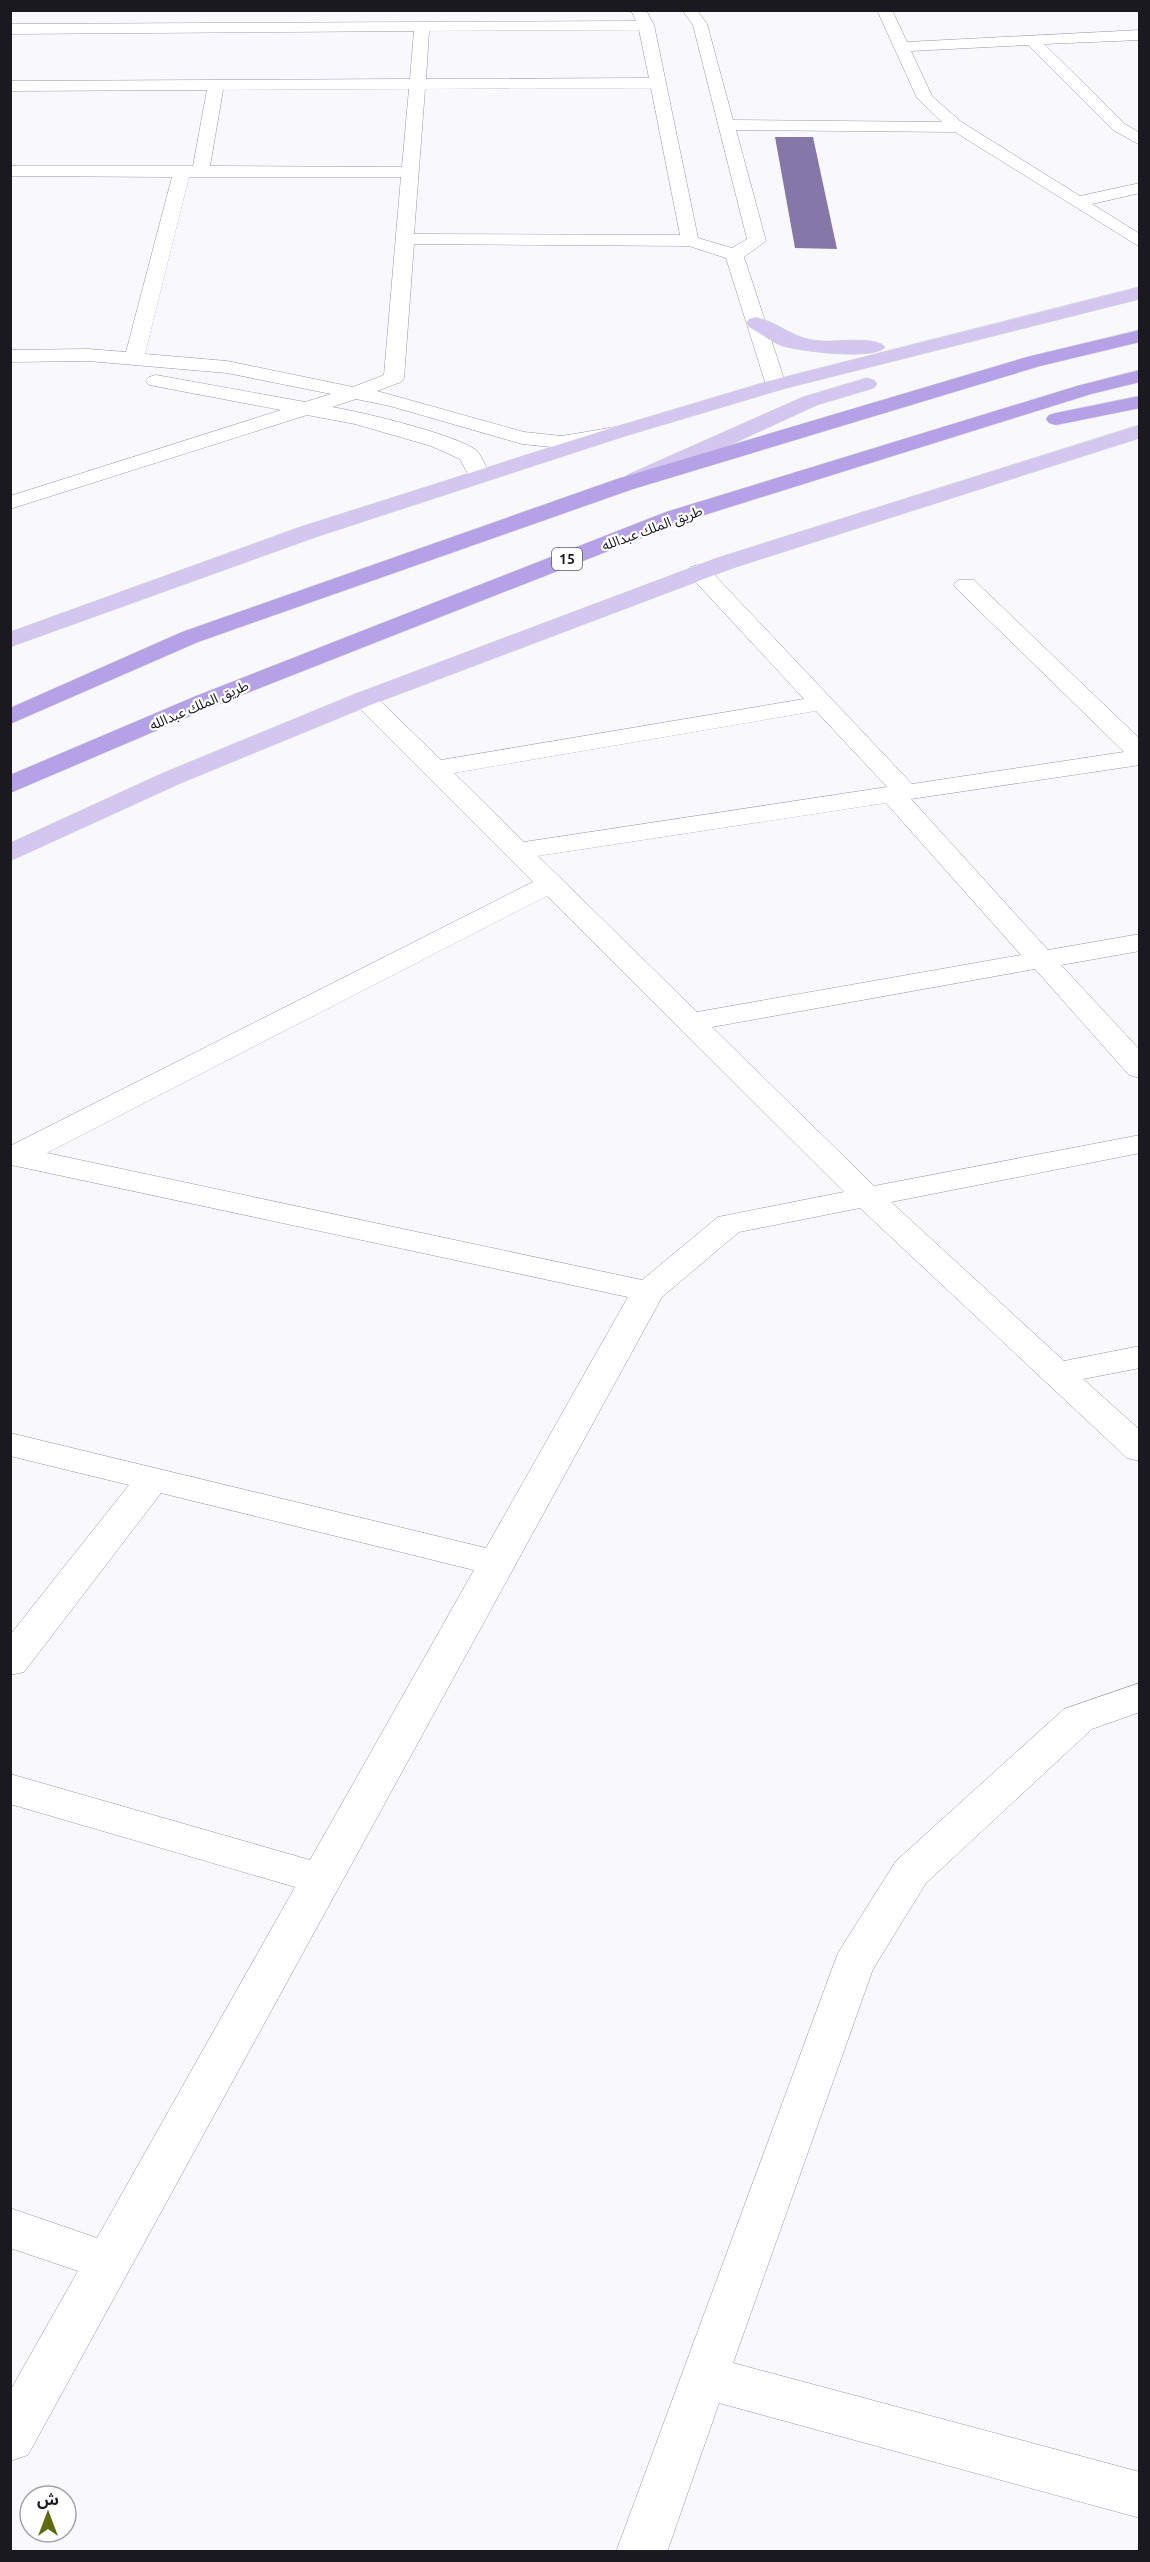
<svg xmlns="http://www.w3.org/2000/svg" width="1150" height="2562" font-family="Ubuntu,'Noto Sans Arabic',sans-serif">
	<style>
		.building { fill: #8577a7 }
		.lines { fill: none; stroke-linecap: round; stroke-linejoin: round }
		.minor-casing { stroke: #9a96a8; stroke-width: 1 }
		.major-casing { stroke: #d6d6d7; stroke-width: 1 }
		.highway-casing { stroke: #d6d6d7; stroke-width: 1 }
		.minor { fill: #fff; fill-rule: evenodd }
		.major { fill: #d3c7ef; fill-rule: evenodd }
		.highway { fill: #b5a1e5; fill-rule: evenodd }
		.labels { text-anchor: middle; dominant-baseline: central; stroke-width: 4.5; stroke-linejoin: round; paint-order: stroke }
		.far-street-label { font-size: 14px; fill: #1b1920; stroke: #fff }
		.shield { fill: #fff; stroke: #5f5e63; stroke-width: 1.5 }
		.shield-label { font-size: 14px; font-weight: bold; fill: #1b1920 }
	</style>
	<rect width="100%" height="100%" fill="#f9f8fc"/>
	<polygon class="building" points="775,137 813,137 837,249 795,248"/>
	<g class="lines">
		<defs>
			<g id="minor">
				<path d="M631,10H646L654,25L698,238L732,248L747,239L693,25L682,10H697L707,24L733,120L942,122L917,98L877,10H892L907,42L1140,30V40L1044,44L1125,124L1140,133V145L1113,130L1028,45L911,51L932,96L960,121L1080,196L1140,183V193L1092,204L1140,234V247L955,132L736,130L766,241L744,257L786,385L783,389H769L766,385L726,258L689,246L414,244L404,378L401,382L377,391L524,432L562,436L615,427L622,429L625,433L622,437L562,448L522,444L390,406L356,399L332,407C362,412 454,434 476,450C482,455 486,468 490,475L487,480H471L460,459L431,446L355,424L307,415L10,509V496L281,410L149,385L146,381L149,377L156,375L305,402L331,394L227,373L88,361L10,362V350L88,349L126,352L172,177L10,176V166H193L207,90L10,91V81L410,79L414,31L10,34V24L636,21ZM639,30L649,78L426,79L429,31ZM651,88L680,235L414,234L425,89ZM409,89L402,167L210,166L223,90ZM189,177H401L384,375L353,387L227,361L145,354Z"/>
				<path d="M699,565L707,567L912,784L1124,752L958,590L954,585L958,580H974L1140,739V765L911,799L1048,950L1140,934V951L1061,965L1140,1050V1078L1129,1075L1035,969L712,1027L874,1186L1140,1135V1153L891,1202L1064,1361L1140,1346V1368L1083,1379L1140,1430V1461L1127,1458L860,1208L739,1232L662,1297L28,2455L10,2461V2391L78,2271L10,2248V2208L97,2238L295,1887L10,1804V1774L310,1860L474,1570L161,1493L24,1672L10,1675V1635L129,1485L10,1456V1433L486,1548L628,1297L16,1166L10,1165V1146L533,882L355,704L352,699L355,694L364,692L373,694L441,760L804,699L691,577L688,572L691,567ZM816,711L887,787L524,842L454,773ZM886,803L1021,955L697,1012L538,856ZM547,896L844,1192L718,1217L642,1280L47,1153Z"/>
				<polygon points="1140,1683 1140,1712 1092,1729 926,1883 873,1969 733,2363 1140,2472 1140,2518 719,2403 667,2552 616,2552 838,1953 896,1861 1064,1709"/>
			</g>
			<g id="major">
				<polygon points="1140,287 1140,299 783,389 622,437 316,537 10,647 10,632 300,527 608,429 769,381"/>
				<path d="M756,317C780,323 794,340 821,341C835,342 877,336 885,347C875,361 799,351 783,346C771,342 760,333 749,327L746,323L749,319Z"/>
				<polygon points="867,378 874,380 877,384 874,388 817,405 643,485 627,485 624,480 627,475 803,397"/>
				<polygon points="1140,425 1140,438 733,568 373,704 181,783 10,861 10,843 163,773 355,694 717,558"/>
			</g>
			<g id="highway">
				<polygon points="1140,330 1140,342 1040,366 633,489 198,642 10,724 10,708 182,632 617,479 1027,357"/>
				<polygon points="1140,370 1140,382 1091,394 682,522 214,706 10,793 10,775 196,696 666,512 1077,386"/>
				<polygon points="1140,396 1140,408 1056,425 1049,423 1046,419 1049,415 1056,413"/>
			</g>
		</defs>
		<use href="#minor" class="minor-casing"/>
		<use href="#major" class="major-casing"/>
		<use href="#highway" class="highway-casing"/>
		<use href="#minor" class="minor"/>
		<use href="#major" class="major"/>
		<use href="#highway" class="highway"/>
	</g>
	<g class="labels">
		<g class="far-street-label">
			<text transform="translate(652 528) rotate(-20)">طريق الملك عبدالله</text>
			<text transform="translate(199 705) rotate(-23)">طريق الملك عبدالله</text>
		</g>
		<rect class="shield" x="552" y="548" width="30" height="22" rx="4.5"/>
		<g class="shield-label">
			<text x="567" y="559">15</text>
		</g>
	</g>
	<rect width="1150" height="2562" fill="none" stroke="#1b1920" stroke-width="24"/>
	<g transform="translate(48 2514)"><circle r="28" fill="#ffffff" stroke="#a4a3a6" stroke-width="1.5"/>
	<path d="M0-4.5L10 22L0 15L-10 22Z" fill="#5f6b13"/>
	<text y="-9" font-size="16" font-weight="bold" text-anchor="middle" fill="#1b1920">ش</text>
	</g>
</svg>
